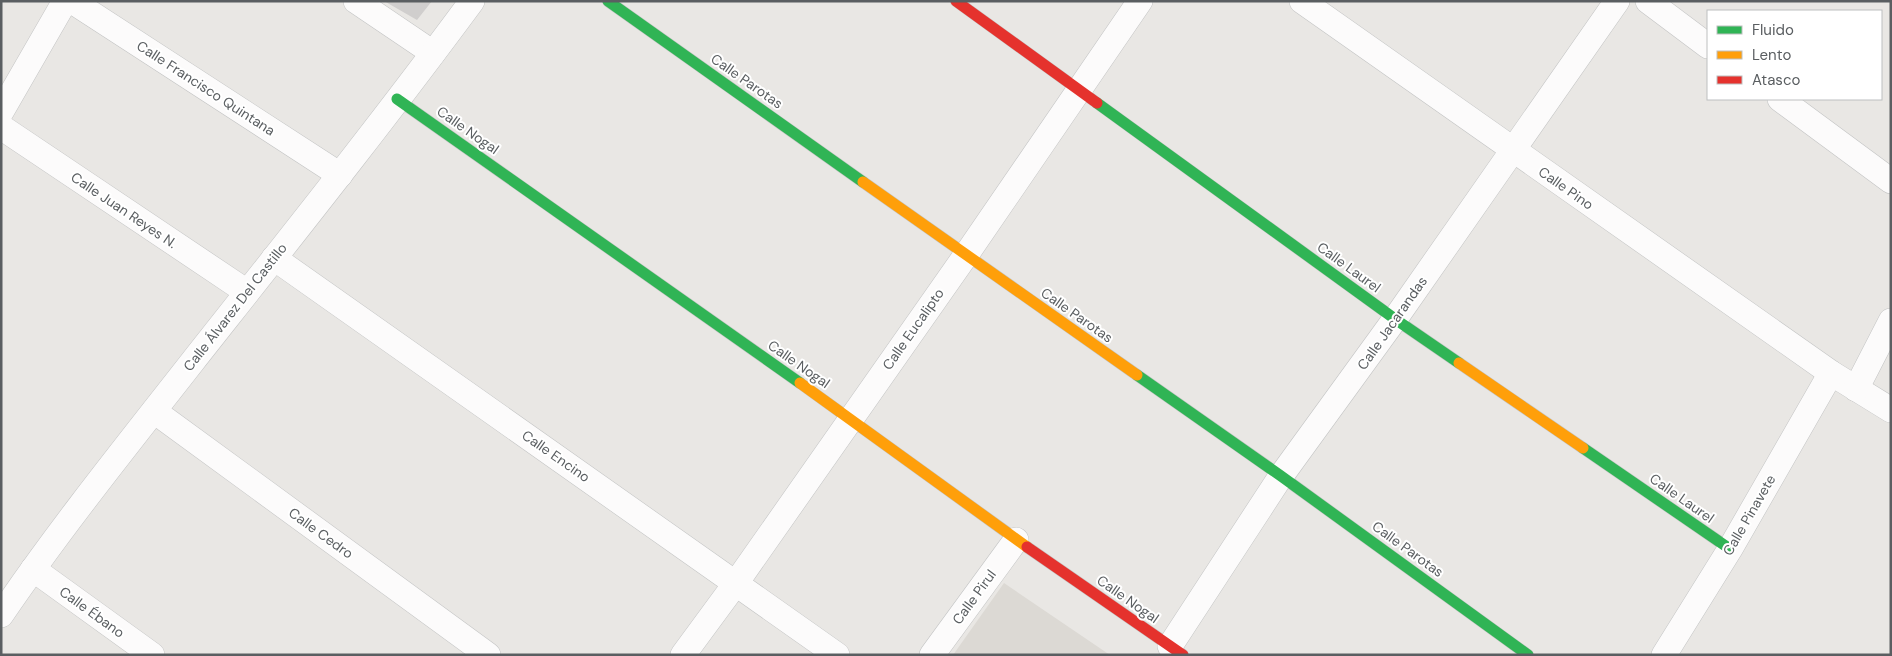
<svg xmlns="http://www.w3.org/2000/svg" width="1892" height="656" font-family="'DM Sans',sans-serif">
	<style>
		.education { fill: #dcd9d4 }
		.building { fill: #d0cecd }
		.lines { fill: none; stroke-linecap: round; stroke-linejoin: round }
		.street-casing { stroke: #c3c4c4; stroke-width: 26 }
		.fast-casing { stroke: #c3c4c3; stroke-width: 12 }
		.slow-casing { stroke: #c3c4c3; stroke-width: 12 }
		.jam-casing { stroke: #c3c4c3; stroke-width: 12 }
		.street { stroke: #fcfbfb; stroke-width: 25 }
		.fast { stroke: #30b455; stroke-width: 11 }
		.slow { stroke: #ff9f0a; stroke-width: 11 }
		.jam { stroke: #e5322d; stroke-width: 11 }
		.labels { text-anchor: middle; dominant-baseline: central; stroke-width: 4; stroke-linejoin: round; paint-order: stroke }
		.street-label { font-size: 14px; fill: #5a5e61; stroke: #fff }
	</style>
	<rect width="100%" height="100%" fill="#e9e7e4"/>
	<polygon class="education" points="1004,583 1110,655 953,655"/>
	<polygon class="building" points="384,1 432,1 417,20"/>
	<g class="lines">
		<defs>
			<g id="street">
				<polyline points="72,1 340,175"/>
				<polyline points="356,1 433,53"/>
				<polyline points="1302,1 1831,373 1891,410"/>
				<polyline points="1648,1 1708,46"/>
				<polyline points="1780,99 1891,181"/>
				<polyline points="1,112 65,1"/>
				<polyline points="1,127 247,292"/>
				<polyline points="274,258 837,655"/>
				<polyline points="1856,389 1891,321"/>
				<polyline points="154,411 488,655"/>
				<polyline points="33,569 152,655"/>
				<path d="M1,615C61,527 128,444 193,361C287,242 382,123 472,1"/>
				<polyline points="1170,646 1281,476 1395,319 1617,1"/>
				<polyline points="683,655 736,583 966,255 1140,1"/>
				<polyline points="932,655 1016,540"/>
				<polyline points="1664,655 1730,549 1831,373"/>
			</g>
			<g id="fast">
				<polyline points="608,1 863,182"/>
				<polyline points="397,99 800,383"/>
				<polyline points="1097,103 1395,319 1459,363"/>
				<polyline points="1137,375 1281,476 1528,655"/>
				<polyline points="1583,448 1730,549"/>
			</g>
			<g id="slow">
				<polyline points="863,182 1137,375"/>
				<polyline points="1459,363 1583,448"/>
				<polyline points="800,383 1027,547"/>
			</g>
			<g id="jam">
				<polyline points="956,1 1097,103"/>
				<polyline points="1027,547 1183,655"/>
			</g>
		</defs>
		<use href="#street" class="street-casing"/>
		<use href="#fast" class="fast-casing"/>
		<use href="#slow" class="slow-casing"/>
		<use href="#jam" class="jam-casing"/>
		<use href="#street" class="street"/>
		<use href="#fast" class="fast"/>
		<use href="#slow" class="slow"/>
		<use href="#jam" class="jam"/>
	</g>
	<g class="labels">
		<g class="street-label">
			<text transform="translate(747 81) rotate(35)">Calle Parotas</text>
			<text transform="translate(206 88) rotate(33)">Calle Francisco Quintana</text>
			<text transform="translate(468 130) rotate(35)">Calle Nogal</text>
			<text transform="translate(1566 188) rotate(35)">Calle Pino</text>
			<text transform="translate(124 210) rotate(34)">Calle Juan Reyes N.</text>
			<text transform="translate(1349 267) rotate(36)">Calle Laurel</text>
			<text transform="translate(235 307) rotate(-52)">Calle Álvarez Del Castillo</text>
			<text transform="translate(1077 315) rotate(35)">Calle Parotas</text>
			<text transform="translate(1392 323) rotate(-55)">Calle Jacarandas</text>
			<text transform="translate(913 329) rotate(-55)">Calle Eucalipto</text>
			<text transform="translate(799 364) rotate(35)">Calle Nogal</text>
			<text transform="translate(556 456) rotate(35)">Calle Encino</text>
			<text transform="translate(1682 498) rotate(35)">Calle Laurel</text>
			<text transform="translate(1749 515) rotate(-60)">Calle Pinavete</text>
			<text transform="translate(321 533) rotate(36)">Calle Cedro</text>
			<text transform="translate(1408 549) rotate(36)">Calle Parotas</text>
			<text transform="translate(974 597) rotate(-54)">Calle Pirul</text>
			<text transform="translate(1128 599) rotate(35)">Calle Nogal</text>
			<text transform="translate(92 612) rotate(36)">Calle Ébano</text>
		</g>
	</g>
	<rect width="1892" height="656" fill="none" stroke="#5a5e61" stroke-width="5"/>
	<rect x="1707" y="10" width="175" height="90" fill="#ffffff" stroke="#bdbfc0"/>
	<rect x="1717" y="26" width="25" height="8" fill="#30b455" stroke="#bdbfc0"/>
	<text x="1752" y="35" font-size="15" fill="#5a5e61">Fluido</text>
	<rect x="1717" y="51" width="25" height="8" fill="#ff9f0a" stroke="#bdbfc0"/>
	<text x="1752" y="60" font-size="15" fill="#5a5e61">Lento</text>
	<rect x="1717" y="76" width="25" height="8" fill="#e5322d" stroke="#bdbfc0"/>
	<text x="1752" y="85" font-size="15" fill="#5a5e61">Atasco</text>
</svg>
